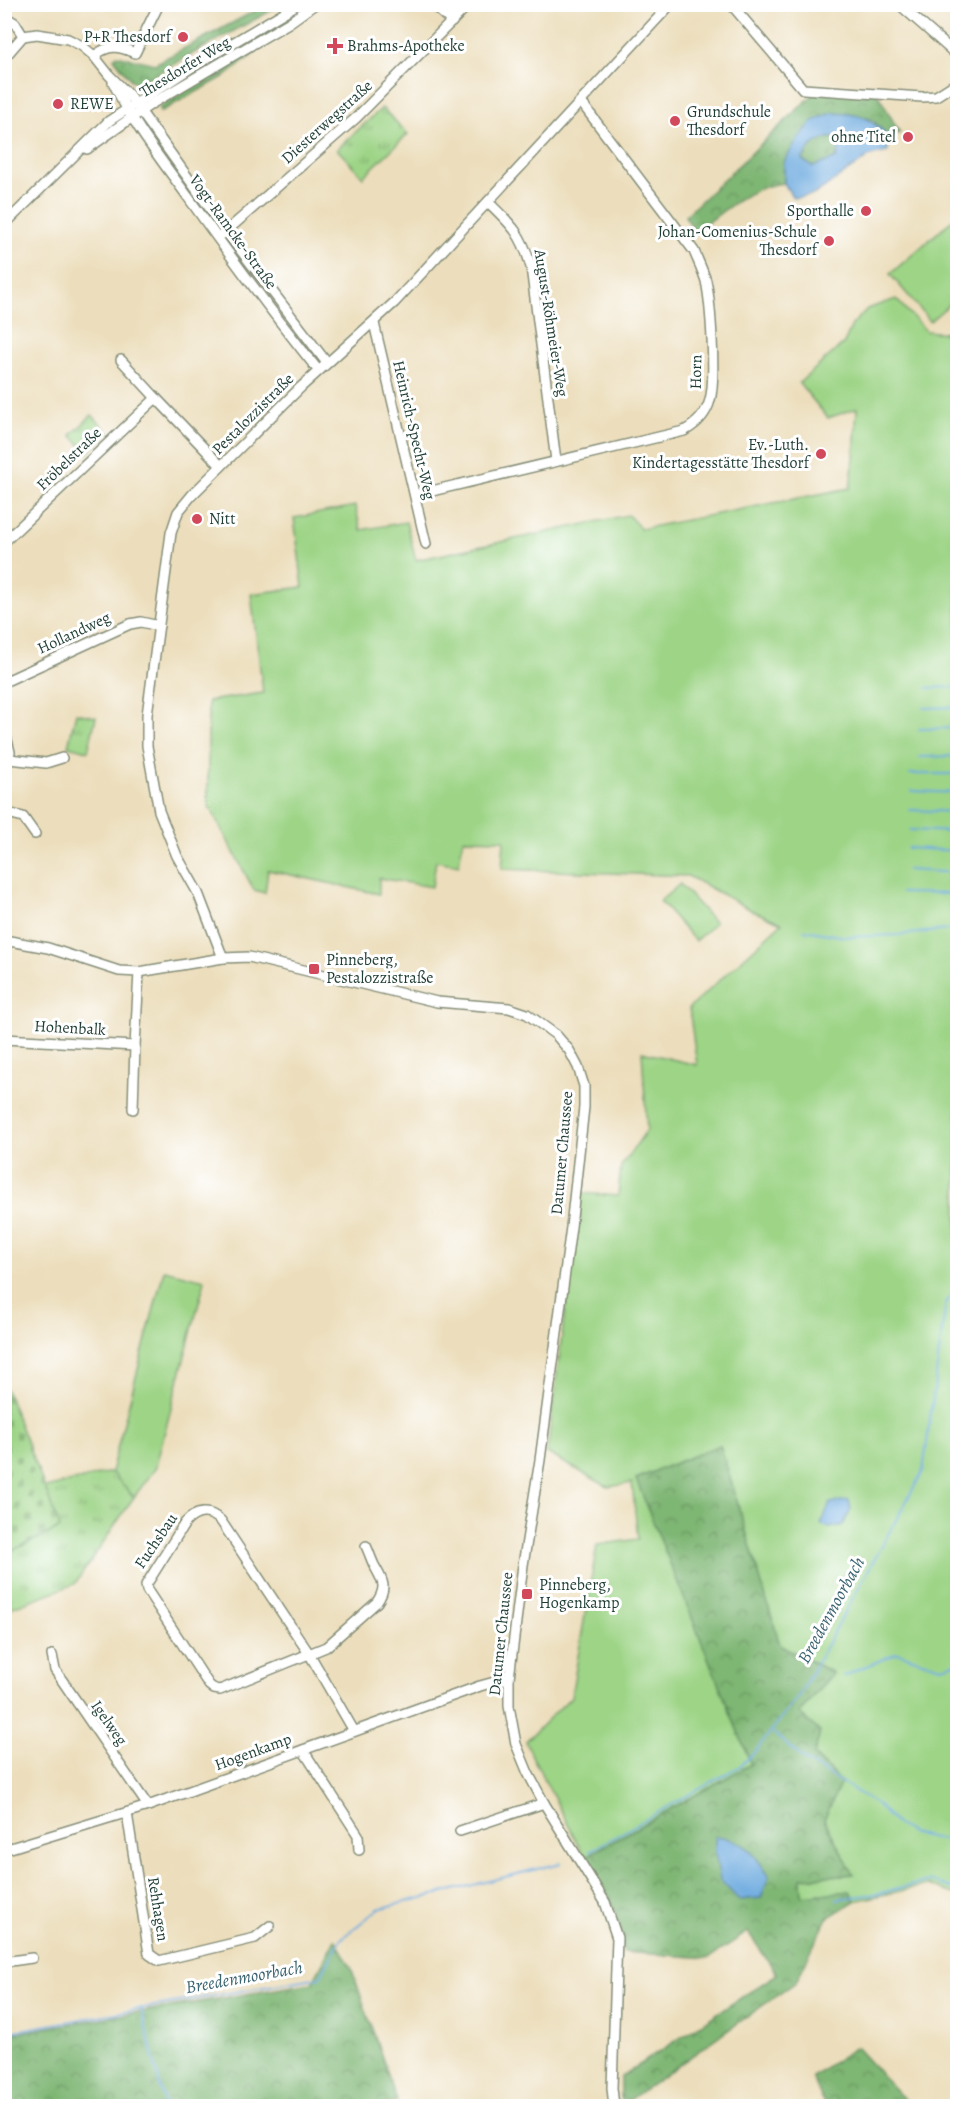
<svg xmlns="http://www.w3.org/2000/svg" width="962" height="2111" font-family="Alegreya,serif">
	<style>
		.grass { fill: #9dd486; stroke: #5e885d; stroke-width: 1.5 }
		.forest { fill: url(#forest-crowns); stroke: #4e7a54; stroke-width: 1.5 }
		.cemetery { fill: url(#cemetery-stones); stroke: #5e885d; stroke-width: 1.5 }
		.park { fill: url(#park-tufts); stroke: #5e885d; stroke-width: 1.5 }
		.water { fill: #6daadf; stroke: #46748a; stroke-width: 1.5; fill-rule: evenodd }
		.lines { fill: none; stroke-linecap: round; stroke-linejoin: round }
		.stream { stroke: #6daadf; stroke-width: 2 }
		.minor-casing { stroke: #868e78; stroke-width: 12 }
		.minor { stroke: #fff; stroke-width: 9 }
		.poi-dot { fill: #d1495b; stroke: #fff; stroke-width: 2 }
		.labels { text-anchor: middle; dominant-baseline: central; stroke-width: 6; stroke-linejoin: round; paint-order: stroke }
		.poi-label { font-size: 16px; fill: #1f3d34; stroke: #fff; text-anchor: start }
		.street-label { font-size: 16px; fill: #1f3d34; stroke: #fff }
		.water-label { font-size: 18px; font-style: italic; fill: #3a6370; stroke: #fff }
	</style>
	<defs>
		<pattern id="forest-crowns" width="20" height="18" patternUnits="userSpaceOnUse" patternTransform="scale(1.5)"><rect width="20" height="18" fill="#7eb673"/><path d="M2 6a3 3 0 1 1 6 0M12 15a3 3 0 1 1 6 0" fill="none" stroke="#67955f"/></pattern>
		<pattern id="cemetery-stones" width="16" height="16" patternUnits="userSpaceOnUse" patternTransform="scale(1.5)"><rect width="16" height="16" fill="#9dd486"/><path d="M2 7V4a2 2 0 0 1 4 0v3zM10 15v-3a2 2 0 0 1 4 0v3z" fill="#7fad6e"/></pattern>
		<pattern id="park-tufts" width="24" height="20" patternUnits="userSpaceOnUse" patternTransform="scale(1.5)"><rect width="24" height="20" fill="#9dd486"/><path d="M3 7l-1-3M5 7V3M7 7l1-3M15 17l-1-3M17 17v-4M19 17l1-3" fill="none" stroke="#7fad6e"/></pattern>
	</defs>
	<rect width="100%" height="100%" fill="#fff"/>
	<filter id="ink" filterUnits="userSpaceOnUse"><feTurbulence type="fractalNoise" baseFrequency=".0167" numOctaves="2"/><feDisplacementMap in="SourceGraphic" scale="12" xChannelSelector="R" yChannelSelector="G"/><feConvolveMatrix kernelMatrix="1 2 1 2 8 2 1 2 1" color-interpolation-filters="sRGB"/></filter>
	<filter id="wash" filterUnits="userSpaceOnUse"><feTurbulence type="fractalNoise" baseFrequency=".008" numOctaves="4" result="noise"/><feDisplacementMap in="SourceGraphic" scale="24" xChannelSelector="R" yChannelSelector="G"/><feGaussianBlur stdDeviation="1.35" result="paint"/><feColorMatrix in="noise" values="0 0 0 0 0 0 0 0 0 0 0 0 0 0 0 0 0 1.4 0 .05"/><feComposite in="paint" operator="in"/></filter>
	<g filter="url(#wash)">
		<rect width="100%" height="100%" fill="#ecdebc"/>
		<g class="grass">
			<polygon points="957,216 957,298 930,321 890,274"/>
			<polygon points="896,299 926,331 957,334 957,1895 928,1885 855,1901 850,1891 802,1896 800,1878 853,1874 824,1819 841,1782 814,1755 799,1713 833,1673 780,1645 720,1445 636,1479 751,1764 585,1857 532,1756 526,1741 571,1697 597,1545 638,1539 632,1483 608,1487 547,1453 580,1193 618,1196 621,1166 647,1130 642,1052 697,1065 689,1008 782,923 753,911 688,876 502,869 504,840 463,839 459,865 436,861 432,887 379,878 379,894 268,870 265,893 254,890 208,804 208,701 263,693 251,594 303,587 294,518 355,506 361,530 406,522 416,560 628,515 641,529 850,488 854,458 857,408 828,418 799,383 844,343 852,325 867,309"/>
			<polygon points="680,884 715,923 695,941 660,901"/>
			<polygon points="164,1270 205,1280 155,1469 134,1497 111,1472"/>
		</g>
		<g class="forest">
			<polygon points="266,5 281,5 138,84 131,80 114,58 117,55 155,64"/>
			<polygon points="256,49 257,51 227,75 160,112 159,109 162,105"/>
			<path d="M818,90L877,93L900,133L888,136L873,120L855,114L784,162V183C750,185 722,213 695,232L685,216Z"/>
			<path d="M834,137L839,148L837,158L813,167L802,160C812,143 816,140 834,137Z"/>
			<path d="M720,1445L780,1645L833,1673L799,1713L820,1732L814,1755L841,1782L824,1820L853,1874L801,1878L802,1896L850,1891L855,1901L827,1918L796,1982L621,2106V2077L777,1974L748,1932L709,1958L623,1952C623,1916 604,1887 585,1857L751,1764L636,1479Z"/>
			<polygon points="335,1939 351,1967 397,2101 383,2106 5,2106 5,2035 312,1983"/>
			<polygon points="856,2047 910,2106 825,2106 812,2076"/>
		</g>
		<polygon class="cemetery" points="4,1385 61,1528 5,1554 4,1554"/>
		<g class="park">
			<polygon points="382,108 408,134 363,177 337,149"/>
			<polygon points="92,415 109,433 88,453 71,435"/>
			<polygon points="76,713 96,717 88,751 68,746"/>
			<polygon points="111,1472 134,1497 75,1584 5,1610 5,1554 60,1528 45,1488"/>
		</g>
		<g class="water">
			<path d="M832,113C861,114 867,115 888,136V152L870,156L813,195L793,198L784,183V162L798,139L813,121ZM834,137L839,148L837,158L813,167L802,160C811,144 816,140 834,137Z"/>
			<polygon points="849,1500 851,1510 843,1525 829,1528 821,1524 830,1503"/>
			<path d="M715,1836C745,1839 753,1852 769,1876L761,1898L739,1900L720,1880L715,1852Z"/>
		</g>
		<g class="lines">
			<g class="stream">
				<polyline points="927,688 958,687"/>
				<polyline points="924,708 958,707"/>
				<polyline points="919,729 958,728"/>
				<polyline points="920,757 958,756"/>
				<polyline points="910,774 958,774"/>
				<polyline points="912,791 958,793"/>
				<polyline points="910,810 958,812"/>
				<polyline points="910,830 958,832"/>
				<polyline points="908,848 958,851"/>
				<polyline points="907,870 958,873"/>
				<polyline points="901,893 958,894"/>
				<polyline points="804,930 846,937 898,935 958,929"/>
				<polyline points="844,1676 897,1653 941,1667 958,1663"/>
				<polyline points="771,1731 806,1761 877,1804 896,1824 911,1833 943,1840 958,1839"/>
				<polyline points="590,1851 740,1766 753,1754 798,1697 923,1471 946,1301 958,1289"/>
				<polyline points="837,1899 876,1894 930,1881 958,1890"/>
				<polyline points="141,2008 165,2106"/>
				<polyline points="4,2033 320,1977 341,1939 378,1909 561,1863"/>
			</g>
		</g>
	</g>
	<g filter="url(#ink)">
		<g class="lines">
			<defs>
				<g id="minor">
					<polyline points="432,4 452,22"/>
					<polyline points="731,4 803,89 922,97 936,96 958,82"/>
					<polyline points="899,4 958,56"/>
					<polyline points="4,16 15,23 23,36"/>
					<polyline points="23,36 37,34 68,39 82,46 94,56 109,75 129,95 226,231 327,363"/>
					<path d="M94,56C109,44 118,46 135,53L159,4"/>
					<polyline points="4,58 23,36"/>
					<path d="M113,82C132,123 162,161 188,197C230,256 273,314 318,370"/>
					<polyline points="87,149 151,104 290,22 315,4"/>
					<path d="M488,202C512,225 522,234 531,267L556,461"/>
					<polyline points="4,225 109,121 189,69 298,4"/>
					<polyline points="223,234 356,118 469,4"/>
					<polyline points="374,323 426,544"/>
					<polyline points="121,360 156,398"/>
					<path d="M415,495L684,431C697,424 706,415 710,400C716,379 711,304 706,281C703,271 698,261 694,251L581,102"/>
					<polyline points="4,542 156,398 221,466"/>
					<polyline points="4,682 130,624 141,622 159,626"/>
					<polyline points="4,728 10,752 4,773"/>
					<polyline points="9,759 46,763 62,758"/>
					<polyline points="4,812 23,817 35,834"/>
					<polyline points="4,940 48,948 119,971 139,972 223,958 249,957 437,1002 509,1008 527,1014 556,1035 569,1050 578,1067 584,1086 584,1107 571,1227 540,1460 523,1565 509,1678 509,1706 516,1744 528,1773 544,1803 605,1902 617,1938 612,2088 614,2106"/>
					<polyline points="223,958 198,893 177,856 159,811 147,746 147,715 171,533 178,512 192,495 301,387 395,302 671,4"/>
					<polyline points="4,1039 135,1046 139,972"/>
					<polyline points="133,1109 135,1046"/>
					<polyline points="52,1655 55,1670 148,1806"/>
					<path d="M354,1731L310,1655L221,1521C209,1509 196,1511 185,1523L146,1585L147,1590L209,1685L214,1689L220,1690L326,1647L377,1602C388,1586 382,1580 374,1565C371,1559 369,1552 366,1546"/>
					<polyline points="303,1750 358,1835 359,1850"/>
					<polyline points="127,1813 149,1954 159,1961 255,1938 270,1926"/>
					<polyline points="460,1831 544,1803"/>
					<polyline points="4,1850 148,1806 480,1686 509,1678"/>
					<polyline points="4,1962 32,1958"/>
				</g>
			</defs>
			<use href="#minor" class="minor-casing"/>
			<use href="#minor" class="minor"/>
		</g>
	</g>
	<g class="poi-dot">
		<circle cx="183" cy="37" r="6"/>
		<path d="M332 37h6v6h6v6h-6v6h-6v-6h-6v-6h6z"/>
		<circle cx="58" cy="104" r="6"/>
		<circle cx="675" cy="121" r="6"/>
		<circle cx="908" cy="137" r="6"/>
		<circle cx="866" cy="211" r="6"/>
		<circle cx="829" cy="241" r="6"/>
		<circle cx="821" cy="454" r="6"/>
		<circle cx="197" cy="519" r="6"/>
		<rect x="308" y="963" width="12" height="12" rx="3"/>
		<rect x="521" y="1588" width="12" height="12" rx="3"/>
	</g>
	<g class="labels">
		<g class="poi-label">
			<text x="171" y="37" text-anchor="end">P+R Thesdorf</text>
			<text x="347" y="46">Brahms-Apotheke</text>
			<text x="70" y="104">REWE</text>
			<text x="687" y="112">Grundschule<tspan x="687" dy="18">Thesdorf</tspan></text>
			<text x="896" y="137" text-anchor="end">ohne Titel</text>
			<text x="854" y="211" text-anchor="end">Sporthalle</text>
			<text x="817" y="232" text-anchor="end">Johan-Comenius-Schule<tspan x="817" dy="18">Thesdorf</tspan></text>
			<text x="809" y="445" text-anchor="end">Ev.-Luth.<tspan x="809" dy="18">Kindertagesstätte Thesdorf</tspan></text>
			<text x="209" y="519">Nitt</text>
			<text x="326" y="960">Pinneberg,<tspan x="326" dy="18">Pestalozzistraße</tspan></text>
			<text x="539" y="1585">Pinneberg,<tspan x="539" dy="18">Hogenkamp</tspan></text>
		</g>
		<g class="street-label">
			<text transform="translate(185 67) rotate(-31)">Thesdorfer Weg</text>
			<text transform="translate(327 122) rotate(-42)">Diesterwegstraße</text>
			<text transform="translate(233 232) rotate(54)">Vogt-Ramcke-Straße</text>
			<text transform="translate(551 323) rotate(81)">August-Röhmeier-Weg</text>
			<text transform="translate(696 372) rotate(-89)">Horn</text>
			<text transform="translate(253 414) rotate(-45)">Pestalozzistraße</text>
			<text transform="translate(414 430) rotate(77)">Heinrich-Specht-Weg</text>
			<text transform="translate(69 459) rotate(-44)">Fröbelstraße</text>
			<text transform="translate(74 633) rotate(-25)">Hollandweg</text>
			<text transform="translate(70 1028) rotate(3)">Hohenbalk</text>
			<text transform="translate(562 1153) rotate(-85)">Datumer Chaussee</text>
			<text transform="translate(156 1541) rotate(-56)">Fuchsbau</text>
			<text transform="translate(501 1634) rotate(-84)">Datumer Chaussee</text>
			<text transform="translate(109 1723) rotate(55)">Igelweg</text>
			<text transform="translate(253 1752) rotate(-20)">Hogenkamp</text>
			<text transform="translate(158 1909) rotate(81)">Rehhagen</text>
		</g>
		<g class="water-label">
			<text transform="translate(831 1610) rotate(-61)">Breedenmoorbach</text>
			<text transform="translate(244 1977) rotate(-10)">Breedenmoorbach</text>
		</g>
	</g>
	<rect width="962" height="2111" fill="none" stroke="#fff" stroke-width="24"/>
</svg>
